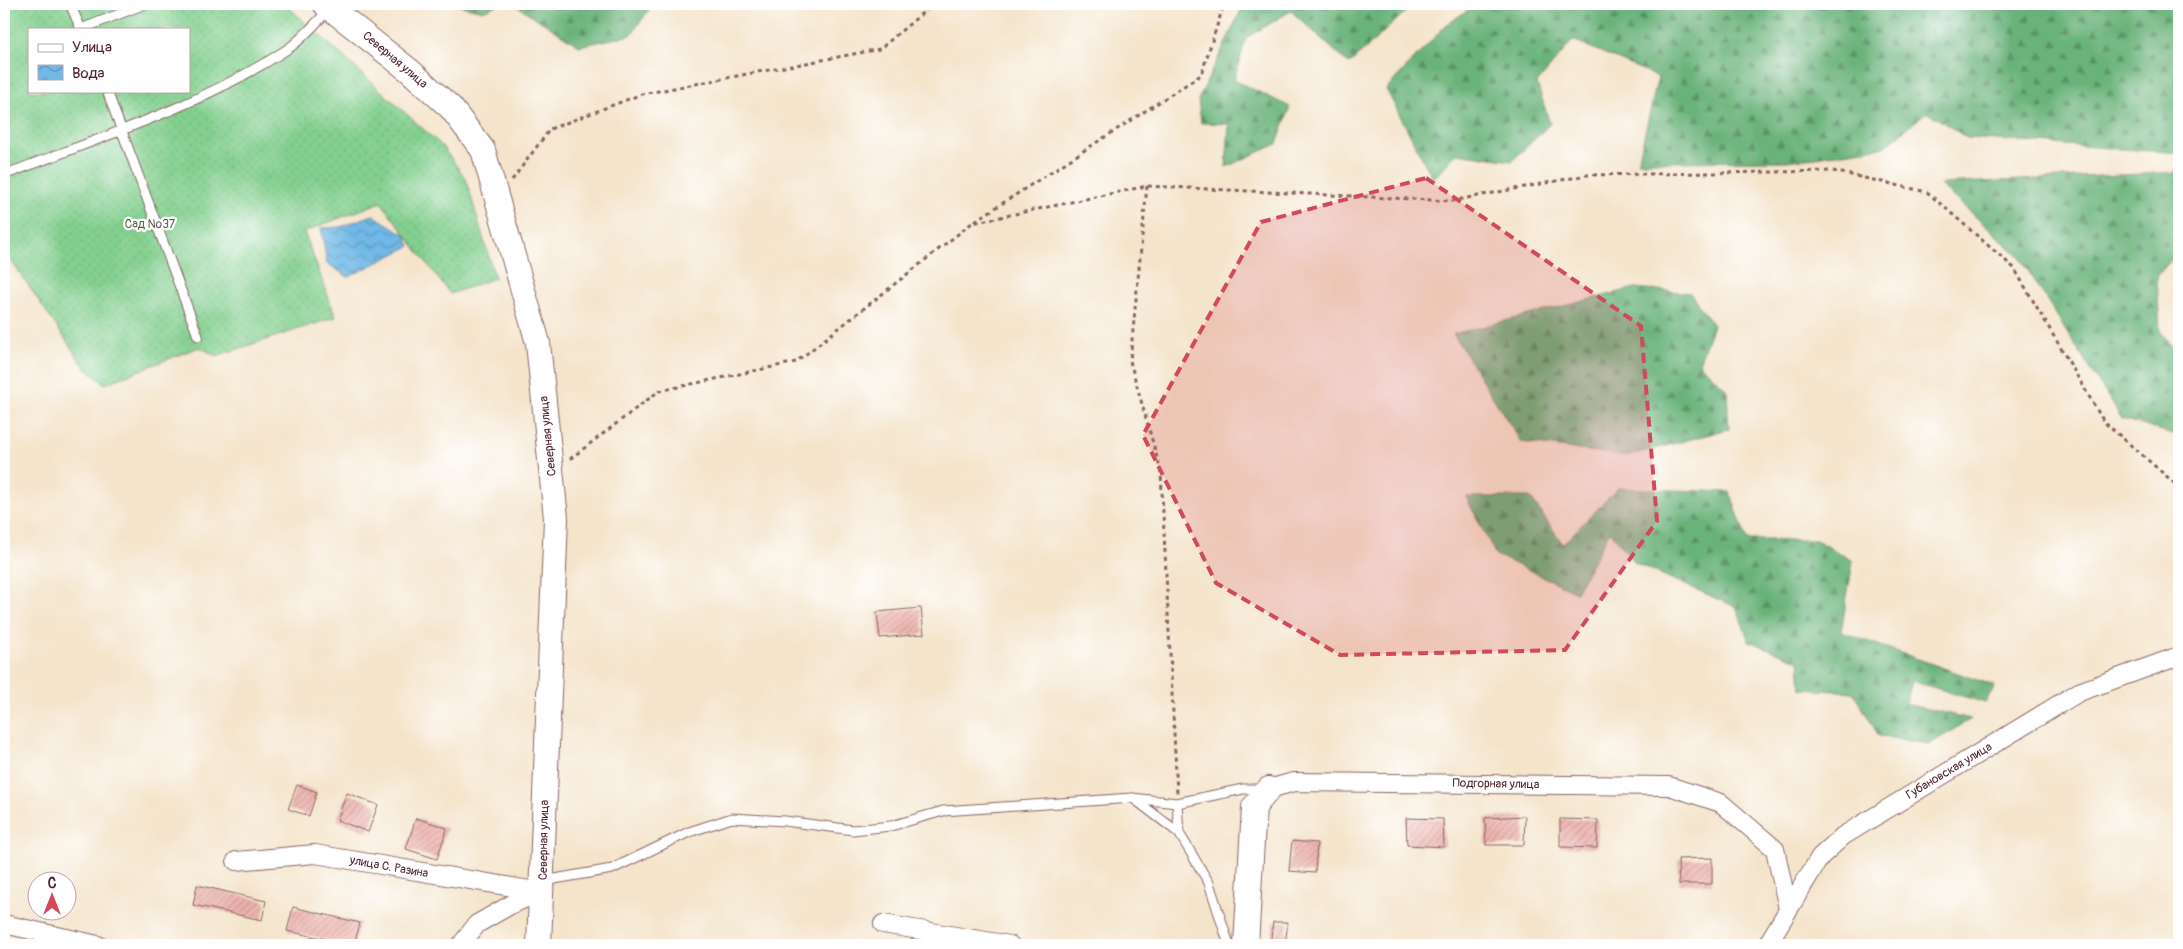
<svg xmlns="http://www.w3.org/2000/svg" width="2183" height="949" font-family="Pangolin,sans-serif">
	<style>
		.forest { fill: url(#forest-firs); stroke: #5a6852 }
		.garden { fill: url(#garden-dots); stroke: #66775c; fill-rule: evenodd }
		.water { fill: url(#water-waves); stroke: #5c6c89 }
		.building { fill: url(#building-hatch) }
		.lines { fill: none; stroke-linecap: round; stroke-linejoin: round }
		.lane-casing { stroke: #866463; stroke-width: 11 }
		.street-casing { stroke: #866463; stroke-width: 20 }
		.secondary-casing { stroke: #866463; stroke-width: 26 }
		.path { stroke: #866463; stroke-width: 3; stroke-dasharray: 4 4; stroke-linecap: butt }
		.lane { stroke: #fff; stroke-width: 9 }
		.street { stroke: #fff; stroke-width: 18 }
		.secondary { stroke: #fff; stroke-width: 24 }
		.marked { fill: #d1495b; fill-opacity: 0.2; stroke: #d1495b; stroke-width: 4; stroke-dasharray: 10 6; stroke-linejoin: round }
		.labels { text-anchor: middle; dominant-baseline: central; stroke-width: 4.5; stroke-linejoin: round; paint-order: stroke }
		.street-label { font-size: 12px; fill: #4a1f2b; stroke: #fff }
		.park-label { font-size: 12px; fill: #5e5d4e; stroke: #fff }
	</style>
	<defs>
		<pattern id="forest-firs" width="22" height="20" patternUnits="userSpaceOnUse" patternTransform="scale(1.25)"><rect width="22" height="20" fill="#69b279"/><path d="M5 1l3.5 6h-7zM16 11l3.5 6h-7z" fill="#589063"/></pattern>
		<pattern id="garden-dots" width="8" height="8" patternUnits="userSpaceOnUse" patternTransform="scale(1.25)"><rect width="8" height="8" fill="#82cf8e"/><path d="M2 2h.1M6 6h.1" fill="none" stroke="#72b17b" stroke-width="1.8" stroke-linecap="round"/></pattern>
		<pattern id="water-waves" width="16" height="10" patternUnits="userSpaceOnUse" patternTransform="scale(1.25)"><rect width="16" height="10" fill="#6fb8e7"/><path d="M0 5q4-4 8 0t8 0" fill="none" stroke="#5d95bb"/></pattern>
		<pattern id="building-hatch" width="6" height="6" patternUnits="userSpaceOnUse" patternTransform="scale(1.25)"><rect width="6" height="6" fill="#eeb1ab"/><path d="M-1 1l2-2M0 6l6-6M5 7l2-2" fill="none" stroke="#c38f8b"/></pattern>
	</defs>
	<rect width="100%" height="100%" fill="#fff"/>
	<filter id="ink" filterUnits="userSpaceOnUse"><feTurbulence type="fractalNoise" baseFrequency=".02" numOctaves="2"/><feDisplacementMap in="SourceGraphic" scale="10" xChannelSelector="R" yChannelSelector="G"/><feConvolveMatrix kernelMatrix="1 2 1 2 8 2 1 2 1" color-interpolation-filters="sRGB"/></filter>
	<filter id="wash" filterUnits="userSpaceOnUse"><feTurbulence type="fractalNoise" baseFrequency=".0096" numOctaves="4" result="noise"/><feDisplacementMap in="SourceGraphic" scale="20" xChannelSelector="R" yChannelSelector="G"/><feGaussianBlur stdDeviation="1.12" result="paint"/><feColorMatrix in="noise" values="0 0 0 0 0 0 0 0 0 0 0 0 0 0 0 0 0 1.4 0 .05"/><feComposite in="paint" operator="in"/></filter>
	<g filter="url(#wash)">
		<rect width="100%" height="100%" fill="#f4e4cb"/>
		<g class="forest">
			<polygon points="452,4 499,4 483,11"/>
			<polygon points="514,4 653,4 631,35 579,46"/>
			<polygon points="1244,4 1414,4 1349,64 1291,11 1246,38 1234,80 1290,107 1277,144 1226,167 1229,124 1201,123 1198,100"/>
			<polygon points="1477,4 2179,4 2179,153 1967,138 1927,112 1884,147 1788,161 1638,162 1658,77 1573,40 1537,83 1550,124 1512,161 1457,153 1433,179 1386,89 1447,24"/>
			<polygon points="2179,172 2179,251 2157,276 2160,331 2179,356 2179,436 2122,419 2019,256 1939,184"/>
			<polygon points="1635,288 1690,293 1713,325 1699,363 1727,390 1729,429 1627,456 1521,442 1453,334"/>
			<polygon points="1618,488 1730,492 1747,540 1816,540 1853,561 1841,632 1995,686 1985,703 1912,681 1906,704 1971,719 1930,744 1879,736 1853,692 1801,689 1799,661 1749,641 1736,607 1635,563 1610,531 1576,592 1496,555 1466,497 1530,497 1563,544"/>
		</g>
		<path class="garden" d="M4,4H285L442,146L466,179L495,278L450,294L381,202L304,232L336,317L216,356L199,347L105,384L85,368L4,250ZM29,29H189V91H29Z"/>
		<polygon class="water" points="373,215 405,235 410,246 348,277 327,263 321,228 340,227"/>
		<g id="blocks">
			<g class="building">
				<polygon points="921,608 924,634 880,638 877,612"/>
				<polygon points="297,785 317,792 309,816 288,809"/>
				<polygon points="347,793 378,805 368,832 337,820"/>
				<polygon points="1525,816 1524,845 1486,845 1485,818"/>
				<polygon points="416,818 447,828 437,859 406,849"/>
				<polygon points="1406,818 1443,819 1444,847 1407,845"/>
				<polygon points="1560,819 1598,820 1597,848 1560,847"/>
				<polygon points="1292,841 1317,843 1315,873 1289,871"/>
				<polygon points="1712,858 1712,884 1679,884 1678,859"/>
				<polygon points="197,885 266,901 262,920 193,905"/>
				<polygon points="293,907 360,923 354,945 287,931"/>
				<polygon points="1273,922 1288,922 1285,945 1270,945"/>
			</g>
		</g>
	</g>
	<g filter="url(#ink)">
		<use href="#blocks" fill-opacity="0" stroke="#866463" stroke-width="1"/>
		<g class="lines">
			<defs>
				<g id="lane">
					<polyline points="70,4 81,29"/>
					<polyline points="81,29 145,4"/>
					<polyline points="107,91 198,336"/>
					<path d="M4,175C99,138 200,106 286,50C302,40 316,22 330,9"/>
					<polyline points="1133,798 1179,833 1209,883 1229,945"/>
					<polyline points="1177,803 1179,833"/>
					<polyline points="543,881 612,869 689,832 732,818 785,821 853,830 891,826 943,811 1132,798 1177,803 1243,789 1263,789"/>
				</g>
				<g id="street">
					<polyline points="1269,789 1294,782 1669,786 1721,803 1775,849 1788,909"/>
					<polyline points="236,861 315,854 542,892"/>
					<polyline points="4,924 98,945"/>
					<polyline points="883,924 1010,945"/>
					<polyline points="461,945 477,924 512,904 542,892"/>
					<polyline points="1767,945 1820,857 1843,836 2079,692 2179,656"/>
				</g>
				<g id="secondary">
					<polyline points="325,4 410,71 451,108 483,150 538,343 556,518 539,945"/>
					<polyline points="1246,945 1254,807 1269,789"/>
				</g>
			</defs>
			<use href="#lane" class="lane-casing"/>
			<use href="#street" class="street-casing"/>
			<use href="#secondary" class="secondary-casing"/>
			<g class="path">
				<polyline points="512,180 550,129 642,94 880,49 933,4"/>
				<polyline points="1147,186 1130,361 1161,472 1177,793"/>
				<polyline points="975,221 1201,75 1224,4"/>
				<polyline points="570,459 659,391 796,362 972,223 1147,186 1452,201 1587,175 1833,171 1927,192 2014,268 2104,422 2179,487"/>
			</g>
			<use href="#lane" class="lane"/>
			<use href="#street" class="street"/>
			<use href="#secondary" class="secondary"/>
		</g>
	</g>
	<path class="marked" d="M1426,178L1641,326L1657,521L1565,650L1340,655L1216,583L1143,435L1261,222Z"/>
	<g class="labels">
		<g class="street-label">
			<text transform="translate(395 60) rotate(40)">Северная улица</text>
			<text transform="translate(548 436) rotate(-96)">Северная улица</text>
			<text transform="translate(1949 771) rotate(-31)">Губановская улица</text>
			<text transform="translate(1496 784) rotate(1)">Подгорная улица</text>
			<text transform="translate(544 840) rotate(-89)">Северная улица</text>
			<text transform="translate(389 867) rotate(10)">улица С. Разина</text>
		</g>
		<g class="park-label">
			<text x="150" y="224">Сад №37</text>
		</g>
	</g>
	<rect width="2183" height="949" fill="none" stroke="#fff" stroke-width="20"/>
	<rect x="28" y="28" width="162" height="65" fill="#ffffff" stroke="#b7a5aa"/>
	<rect x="38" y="44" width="25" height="8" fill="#ffffff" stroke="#b7a5aa"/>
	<text x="72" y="52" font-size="15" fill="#4a1f2b">Улица</text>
	<rect x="38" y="65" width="25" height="15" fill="url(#water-waves)" stroke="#b7a5aa"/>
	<text x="72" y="78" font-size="15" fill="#4a1f2b">Вода</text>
	<g transform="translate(52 896)"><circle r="24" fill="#ffffff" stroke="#b7a5aa"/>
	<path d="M0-4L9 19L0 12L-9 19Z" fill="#d1495b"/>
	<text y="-8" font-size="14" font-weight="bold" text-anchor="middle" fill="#4a1f2b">С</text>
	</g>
</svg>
